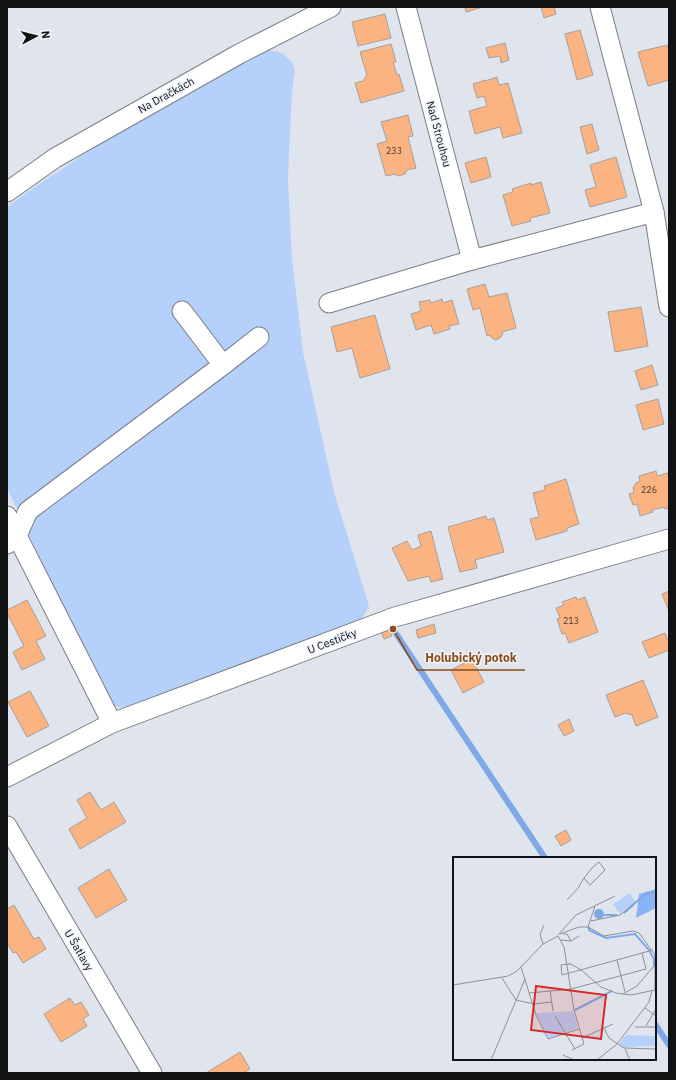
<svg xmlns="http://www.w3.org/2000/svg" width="676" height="1080" font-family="'IBM Plex Sans',sans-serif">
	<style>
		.green { fill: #b5d0fb }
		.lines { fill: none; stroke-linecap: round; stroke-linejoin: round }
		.stream { stroke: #7fa8e9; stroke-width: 6 }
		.building { fill: #fbb481; stroke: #a79f9a }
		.street-casing { stroke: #797e85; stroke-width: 21 }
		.street { stroke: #fff; stroke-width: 19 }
		.labels { text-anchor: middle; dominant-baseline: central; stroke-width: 3; stroke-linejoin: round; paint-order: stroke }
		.number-label { font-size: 9px; fill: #4b3a2f }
		.street-label { font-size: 11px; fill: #101214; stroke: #eef3fb }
		.inset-river { fill: none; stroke: #7fa8e9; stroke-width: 2 }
		.inset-road { fill: none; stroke: #8d9196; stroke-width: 1 }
		.view { fill: #d62828; fill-opacity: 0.15; stroke: #d62828; stroke-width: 2 }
		.inset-edge { fill: none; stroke: #101214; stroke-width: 2 }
		.leader { fill: none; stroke: #8c4c14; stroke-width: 1.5 }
		.callout-dot { fill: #8c4c14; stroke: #eef3fb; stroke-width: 1.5 }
		.callout-label { font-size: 12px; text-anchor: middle; font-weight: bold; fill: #8c4c14; stroke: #eef3fb; stroke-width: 3; stroke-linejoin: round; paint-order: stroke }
	</style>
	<rect width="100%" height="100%" fill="#e0e5ed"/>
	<polygon class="green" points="268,50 282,53 292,62 295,70 292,91 288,177 292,259 303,352 334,492 369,606 361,620 132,708 117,707 102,689 7,488 7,207 26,193 115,134 177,100 235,64"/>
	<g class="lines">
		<g class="stream">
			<polyline points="393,629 545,858"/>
			<polyline points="655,1024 669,1045"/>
		</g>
	</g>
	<g class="building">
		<polygon points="465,7 483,7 466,12"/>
		<polygon points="541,7 554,7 556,14 544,18"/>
		<polygon points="385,14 391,38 358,46 352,22"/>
		<polygon points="580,30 593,75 577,80 565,34"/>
		<polygon points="505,43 509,60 501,63 500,56 489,58 486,48"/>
		<polygon points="391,44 396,62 393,62 397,75 399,74 404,91 361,103 355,83 363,81 367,75 360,52"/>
		<polygon points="667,45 669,52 669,80 648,86 638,52"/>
		<polygon points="497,77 499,85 508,83 522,133 503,138 500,127 475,134 469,111 487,106 484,96 477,98 473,84 483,81 483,80 484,80 485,81"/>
		<polygon points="408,115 413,136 408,137 416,168 407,170 405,174 398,176 395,174 386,176 377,144 387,141 381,122"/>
		<polygon points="592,124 599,150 587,154 580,127"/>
		<polygon points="486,157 491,177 471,183 465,163"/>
		<polygon points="616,157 627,197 590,207 585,190 596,187 590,165"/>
		<polygon points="541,182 550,213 530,218 531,221 512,226 503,195 513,192 512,189 531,183 531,185"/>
		<polygon points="485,284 489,297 507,293 516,328 502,332 503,334 500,338 495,340 491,337 490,335 487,336 480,308 473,310 467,289"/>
		<polygon points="442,299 443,303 452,300 459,324 449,326 450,329 434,334 431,325 416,330 411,314 421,311 419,302 430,300 431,303"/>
		<polygon points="641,307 648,346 615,352 608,312"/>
		<polygon points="375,315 390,369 360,378 352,348 337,352 331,327"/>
		<polygon points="652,365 658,385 641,390 635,371"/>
		<polygon points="658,399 664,424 643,430 636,405"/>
		<polygon points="656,471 657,476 668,473 669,477 669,508 665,509 664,507 652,510 653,512 640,516 637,504 633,505 629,494 634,493 633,488 636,483 640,481 639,476"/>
		<polygon points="566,479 579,524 567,528 567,531 536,540 530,519 539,517 533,493 545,490 544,486"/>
		<polygon points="486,516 487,520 494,518 504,552 475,560 477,568 460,572 448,527"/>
		<polygon points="431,531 443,579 431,582 429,576 408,581 392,548 407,541 412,550 421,546 418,535"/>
		<polygon points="669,591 669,611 662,594"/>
		<polygon points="576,597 577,600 585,597 598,632 569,643 565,633 562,634 557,619 560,618 556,608 564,605 562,602"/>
		<polygon points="27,600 46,636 36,641 45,659 22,670 13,652 24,646 7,613 7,610"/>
		<polygon points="434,624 436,633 418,638 416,630"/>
		<polygon points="388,628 392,636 384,639 381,631"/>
		<polygon points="665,633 669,643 669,650 649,658 642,642"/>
		<polygon points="472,659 484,682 463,693 451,670"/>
		<polygon points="643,680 658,717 636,726 632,715 625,713 615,717 606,695"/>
		<polygon points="30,691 49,726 27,737 8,702"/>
		<polygon points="569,719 574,731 564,736 558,725"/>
		<polygon points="90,792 101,810 114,802 126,822 80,849 69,829 87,818 77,800"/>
		<polygon points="566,830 571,840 561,846 555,836"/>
		<polygon points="109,869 127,900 96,918 78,888"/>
		<polygon points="14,905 34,939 39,937 46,949 23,963 16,952 13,953 7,943 7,909"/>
		<polygon points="70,998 75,1005 81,1002 89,1015 83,1019 87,1026 61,1042 44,1014"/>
		<polygon points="240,1052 250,1069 243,1073 206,1073"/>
	</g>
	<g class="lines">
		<defs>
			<g id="street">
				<polyline points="406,7 472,260"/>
				<polyline points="600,7 654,212 669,307"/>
				<polyline points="7,192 55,158 239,54 331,7"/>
				<polyline points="329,303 472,260 654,212"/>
				<polyline points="182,311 223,365"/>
				<polyline points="7,516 112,723"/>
				<polyline points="7,544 17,536 28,511 223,365 259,337"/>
				<polyline points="7,777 112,723 395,617 669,539"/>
				<polyline points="7,826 152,1073"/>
			</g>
		</defs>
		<use href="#street" class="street-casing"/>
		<use href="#street" class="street"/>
	</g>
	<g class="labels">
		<g class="number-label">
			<text x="394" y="150">233</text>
			<text x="649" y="489">226</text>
			<text x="571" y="620">213</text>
		</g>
		<g class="street-label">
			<text transform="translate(166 95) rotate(-29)">Na Dračkách</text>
			<text transform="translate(439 134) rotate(75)">Nad Strouhou</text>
			<text transform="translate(332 641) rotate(-21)">U Cestičky</text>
			<text transform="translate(79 950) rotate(60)">U Šatlavy</text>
		</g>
	</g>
	<g transform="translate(453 857)">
		<rect width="203" height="203" fill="#e0e5ed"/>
		<path d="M177,36L183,46L167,57L160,47ZM120,154L125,171L95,181L83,156ZM173,178L202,179V189L170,190L166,187Z" fill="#b5d0fb"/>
		<path d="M203,32V51L183,61L186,37Z" fill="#8ab3f6"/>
		<path d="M141 57a5 5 0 1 1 10 0a5 5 0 1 1-10 0Z" fill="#7fa8e9"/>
		<path class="inset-river" d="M171,56L191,38L203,34M151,58H164M136,70V73L153,81L182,77L196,93L201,102V110M122,153L159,134"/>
		<path class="inset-road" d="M114,43L125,31L131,21L139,11L146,5L152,13L137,28L131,21M138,64L167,58L181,48M135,70L151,79L180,74L186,76L202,98V133M135,70L142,49M107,77L126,70H135M110,77H114L118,84M105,78L123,58L162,39M108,83L118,84L126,79M90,87L87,77L91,68M164,103L172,135M116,106L128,113L148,130L163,136L178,138L202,133M117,107L108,108L109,118L200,93M68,110L83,158L95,182L126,172M49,121L63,143M0,128L55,119L64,114L90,87L105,79L111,90L121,153L131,187L119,193M97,133L100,154M76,136L118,132L193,112L189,96M170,137L184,129L200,110M63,143L81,147L98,145M192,151L203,159M102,159L122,192M193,169L203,152M182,170H203M151,171L156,181L171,191L203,192M129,181L160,167M172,192L177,203M110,198L121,203M38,203L72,122M144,203L164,187L196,145L199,133"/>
		<path class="view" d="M83,129L153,138L148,182L78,173Z"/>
		<rect width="203" height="203" class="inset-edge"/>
	</g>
	<path class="leader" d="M393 629L417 670H525"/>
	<circle class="callout-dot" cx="393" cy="629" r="4"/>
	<g class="callout-label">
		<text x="471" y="662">Holubický potok</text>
	</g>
	<rect width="676" height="1080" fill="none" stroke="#101214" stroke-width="16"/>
	<g transform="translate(36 36) rotate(83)" stroke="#eef3fb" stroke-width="3" paint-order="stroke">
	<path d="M0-3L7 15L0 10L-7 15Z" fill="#101214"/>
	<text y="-6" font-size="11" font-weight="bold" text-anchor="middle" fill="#101214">N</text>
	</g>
</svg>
